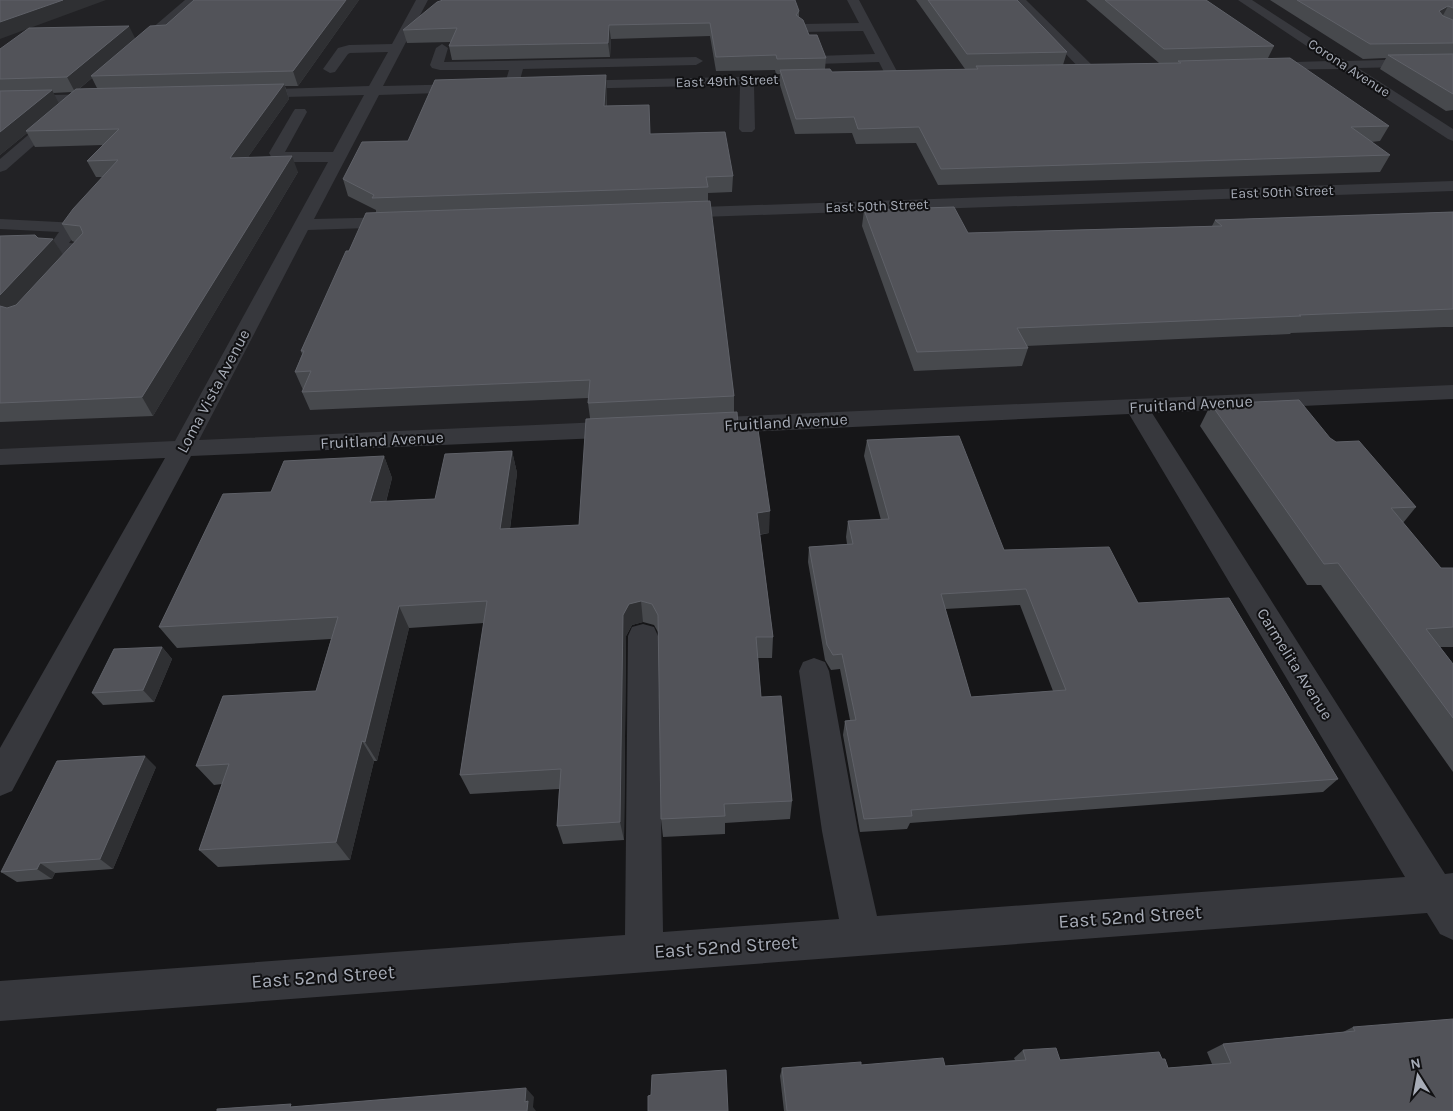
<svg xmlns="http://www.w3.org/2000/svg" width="1453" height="1111" font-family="Karla,sans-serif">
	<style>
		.built { fill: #222225 }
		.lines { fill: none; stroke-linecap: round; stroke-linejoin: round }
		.minor { fill: #37383d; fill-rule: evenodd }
		.wall { fill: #47494d; fill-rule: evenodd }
		.shaded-wall { fill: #2f3033 }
		.building { fill: #525359; stroke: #5f6168; fill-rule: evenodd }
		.labels { text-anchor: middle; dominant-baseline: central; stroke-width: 4; stroke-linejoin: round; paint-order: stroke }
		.far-street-label { font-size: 14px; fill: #a8adb8; stroke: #111113 }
		.street-label { font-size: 16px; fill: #a8adb8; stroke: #111113 }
		.near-street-label { font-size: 19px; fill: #a8adb8; stroke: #111113 }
	</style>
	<rect width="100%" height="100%" fill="#161618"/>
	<polygon class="built" points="0,0 1453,0 1453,397 0,458"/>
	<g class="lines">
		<g class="minor">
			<polygon points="185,0 198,0 140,53 130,53 129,50 130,47"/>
			<polygon points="416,0 428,0 383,86 468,84 475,88 468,92 379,95 314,219 398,217 404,218 407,222 404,226 398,227 308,230 199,440 623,421 631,424 635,429 631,434 623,437 191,456 12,791 0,796 0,748 165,458 0,465 0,449 175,441 328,162 279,162 273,160 269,153 293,112 295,109 305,109 307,112 285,152 333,152 364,95 249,98 244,97 242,94 244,91 249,90 369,86 388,52 350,53 348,54 335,72 330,73 323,69 338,48 349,45 392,44"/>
			<polygon points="847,0 859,0 900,77 898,80 888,80 879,62 817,64 810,60 817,56 875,54 863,31 803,32 797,28 803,24 859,23"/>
			<polygon points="1014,0 1026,0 1095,68 1097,71 1095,74 1085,74"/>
			<polygon points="1238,0 1252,0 1346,61 1453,58 1453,66 1358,68 1453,129 1453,141 1448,139 1341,69 1259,70 1257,67 1259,64 1264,63 1329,61"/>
			<polygon points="442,44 448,48 444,62 696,57 703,61 696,65 523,69 518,87 511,91 504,87 509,70 440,70 432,68 430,65 436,48"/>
			<polygon points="818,75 823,76 825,79 823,82 754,85 755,129 752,132 742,132 739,129 740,85 569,89 562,85 569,81"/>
			<polygon points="101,94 106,95 108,98 106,101 0,104 0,96"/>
			<polygon points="59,112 64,113 66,116 64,119 6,170 0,172 0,159 54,113"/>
			<polygon points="1453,181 1453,191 673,218 667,217 664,213 667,209 673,208"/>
			<path d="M0,219L78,223L81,227L69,243L90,245L92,249C85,260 76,273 61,269L58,265L67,255L49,253L47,249L59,232L0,229Z"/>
			<polygon points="1453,385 1453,399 1152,413 1445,874 1453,873 1453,940 1440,934 1427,913 0,1021 0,981 625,935 628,636 632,627 643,624 654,627 658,636 663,932 839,919 822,831 799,671 803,662 814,658 825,662 829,671 858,831 877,916 1405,877 1129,414 701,434 693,431 689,426 693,421 701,418"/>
		</g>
	</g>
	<g class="wall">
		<path d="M359,0L298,86H285L289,99L248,157L298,172L153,416L0,422V236L53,239L63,255L75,242L72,241L62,224L103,177H96L87,161L103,145L35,147L27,133L0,155V49L135,39L166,25ZM92,78L97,88L79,89ZM72,92L59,103L53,93Z"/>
		<polygon points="916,0 1017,0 1067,52 1063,65 1177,63 1159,63 1086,0 1206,0 1274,46 1268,58 1389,126 1380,141 1371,142 1390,155 1380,172 938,185 916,143 856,144 852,133 795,134 780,85 780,74 776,74 775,70 716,71 710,36 611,39 610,57 452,60 449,46 451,42 407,43 403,30 799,11 799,17 809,35 826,58 825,69 832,72 965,69"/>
		<polygon points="1270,0 1453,0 1453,110 1446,111 1380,69 1386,58 1363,59"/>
		<polygon points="607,90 607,106 650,134 733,176 732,192 708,193 708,201 734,396 734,412 738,424 769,533 760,535 773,637 772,658 758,658 761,697 792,801 790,819 725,823 725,834 663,837 661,819 658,632 654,625 643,622 632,625 626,636 624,840 563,844 557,826 559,789 470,794 460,775 484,623 409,628 377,761 374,761 350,860 218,867 199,850 222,784 214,785 196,766 316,691 331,639 177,648 159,627 271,492 384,456 392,478 386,502 435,499 512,451 517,473 510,529 579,525 590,418 588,403 588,398 310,410 302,392 303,390 295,372 302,354 301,351 349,251 376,212 376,210 348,196 343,179 408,141"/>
		<polygon points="864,210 968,233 1212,226 1215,220 1453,212 1453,327 1444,327 1291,333 1290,334 1026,346 1028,348 1022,366 914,371 862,226"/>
		<polygon points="1211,404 1330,438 1416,507 1403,523 1441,568 1453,568 1453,647 1440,647 1453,664 1453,772 1321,585 1307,585 1200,426"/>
		<path d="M867,440L1004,550L1138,603L1338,779L1323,792L910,823L907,829L860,832L843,735L845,721L850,720L840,669L831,670L825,660L808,562L809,547L847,544L846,537L848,521L881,520L864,456ZM1020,605L1053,691L971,697L945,609Z"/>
		<polygon points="162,647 172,659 154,702 103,705 92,693"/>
		<polygon points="156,767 113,869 55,873 52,879 17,882 1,872"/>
		<polygon points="1353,1027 1453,1111 784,1111 780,1076 782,1068 861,1065 945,1066 1015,1060 1014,1058 1023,1050 1060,1060 1162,1059 1168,1068 1212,1064 1207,1052 1223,1044 1343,1032"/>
	</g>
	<g class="shaded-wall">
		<polygon points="63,0 106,0 0,39 0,22"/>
		<polygon points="346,0 359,0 298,86 293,71"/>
		<polygon points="1448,6 1441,19 1439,11"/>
		<polygon points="609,25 611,39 610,57 608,43"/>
		<polygon points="129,26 136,40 91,76 92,78 75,92 67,77"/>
		<polygon points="606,75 607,90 606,121 604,106"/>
		<polygon points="284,84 289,99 236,174 230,158"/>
		<polygon points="52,90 60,105 26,131 27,133 0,155 0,132"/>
		<polygon points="292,156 298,172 153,416 142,397"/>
		<polygon points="53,239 64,256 8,318 0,307 0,295"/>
		<polygon points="512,451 517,473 507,551 500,529"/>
		<polygon points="384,456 392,478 380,524 370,502"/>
		<polygon points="770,511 769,533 756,535 757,513"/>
		<polygon points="641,601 643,622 632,625 626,636 624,840 620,822 623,615 629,604"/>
		<polygon points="399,606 409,628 377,761 365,742"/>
		<polygon points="162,647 172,659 154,702 143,690"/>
		<polygon points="362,741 374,761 350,860 336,842"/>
		<polygon points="145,756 156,767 113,869 100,859"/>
		<polygon points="40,863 55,873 52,879 37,869"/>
		<polygon points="526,1088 534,1097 533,1107 536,1111 527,1111 525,1102"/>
	</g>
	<g class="building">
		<polygon points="0,0 63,0 0,22"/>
		<polygon points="194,0 346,0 293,71 91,76 150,26 166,25"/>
		<polygon points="443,0 795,0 799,11 796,15 803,20 809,35 817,35 826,58 777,59 776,55 716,57 710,23 609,25 608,43 449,46 457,28 403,30 437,2"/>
		<polygon points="928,0 1017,0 1067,52 967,54"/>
		<polygon points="1105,0 1206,0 1274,46 1164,49"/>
		<polygon points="1297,0 1453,0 1453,8 1448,6 1439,11 1443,16 1453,20 1453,43 1370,44"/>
		<polygon points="129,26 67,77 0,79 0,49 29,28"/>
		<polygon points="1453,54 1453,94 1388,55"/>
		<polygon points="1290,58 1389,126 1351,127 1390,155 941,169 919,127 858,129 854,117 796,119 780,70 830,69 832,72 978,69 976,66 1181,63 1178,61"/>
		<polygon points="606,75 604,106 649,105 650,134 725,132 733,176 706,177 708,187 372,198 374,195 343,179 362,142 408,141 435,80"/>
		<polygon points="284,84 230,158 292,156 142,397 0,403 0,306 7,308 16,305 83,233 80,226 62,224 73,209 118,160 87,161 119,129 26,131 76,89"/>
		<polygon points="52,90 0,132 0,91"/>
		<polygon points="710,201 734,396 588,403 590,380 302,392 311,371 295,372 304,351 301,351 346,251 349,251 366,213"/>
		<polygon points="954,207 968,233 1222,226 1215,220 1453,212 1453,309 1299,315 1301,316 1017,328 1028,348 917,352 864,210"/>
		<polygon points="35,235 38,238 53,239 0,295 0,236"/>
		<polygon points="1299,400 1330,438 1336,442 1359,441 1416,507 1391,508 1441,568 1453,568 1453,627 1426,629 1453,664 1453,718 1338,563 1324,564 1211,404"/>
		<polygon points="737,412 738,424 757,423 770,511 757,513 773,637 756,637 761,697 781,696 792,801 724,804 725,816 661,819 658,615 652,604 641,601 629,604 623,615 620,822 557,826 561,769 460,775 487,601 399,606 365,742 362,741 336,842 199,850 229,764 196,766 223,696 316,691 338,617 159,627 223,494 271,492 284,461 384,456 370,502 435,499 445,454 512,451 500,529 579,525 586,419"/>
		<path d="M959,436L1004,550L1109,547L1138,603L1229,598L1338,779L911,810L912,816L864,819L845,721L856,720L842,654L833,655L827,645L809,547L853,544L848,521L889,519L867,440ZM1026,589L1066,690L971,697L941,594Z"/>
		<polygon points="162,647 143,690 92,693 114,649"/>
		<polygon points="145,756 100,859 40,863 37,869 1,872 57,761"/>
		<polygon points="1453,1019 1453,1111 787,1111 782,1068 861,1062 861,1065 943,1058 945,1066 1026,1060 1023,1050 1056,1048 1060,1060 1159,1052 1162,1059 1165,1059 1168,1068 1231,1063 1223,1044 1355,1031 1353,1027"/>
		<polygon points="726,1070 728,1111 648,1111 648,1096 651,1095 652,1075"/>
		<polygon points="526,1088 525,1102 528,1101 527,1111 217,1111 217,1109 291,1104 290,1107"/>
	</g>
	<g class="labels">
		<g class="far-street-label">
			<text transform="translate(1349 68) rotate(33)">Corona Avenue</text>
			<text transform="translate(727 81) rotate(-2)">East 49th Street</text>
			<text transform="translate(1282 192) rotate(-2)">East 50th Street</text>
			<text transform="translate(877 206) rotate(-2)">East 50th Street</text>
		</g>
		<g class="street-label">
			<text transform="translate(213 391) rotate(-62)">Loma Vista Avenue</text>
			<text transform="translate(1191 404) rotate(-3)">Fruitland Avenue</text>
			<text transform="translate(786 422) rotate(-3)">Fruitland Avenue</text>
			<text transform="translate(382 440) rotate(-3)">Fruitland Avenue</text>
			<text transform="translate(1295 664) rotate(58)">Carmelita Avenue</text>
		</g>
		<g class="near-street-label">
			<text transform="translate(1130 917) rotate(-4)">East 52nd Street</text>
			<text transform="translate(726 947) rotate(-4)">East 52nd Street</text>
			<text transform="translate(323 977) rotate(-4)">East 52nd Street</text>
		</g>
	</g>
	<g transform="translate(1418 1076) rotate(349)" stroke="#111113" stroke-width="4" paint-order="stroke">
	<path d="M0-4L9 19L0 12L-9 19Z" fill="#a8adb8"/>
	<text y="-8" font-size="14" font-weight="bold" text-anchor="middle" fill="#a8adb8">N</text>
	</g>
</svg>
